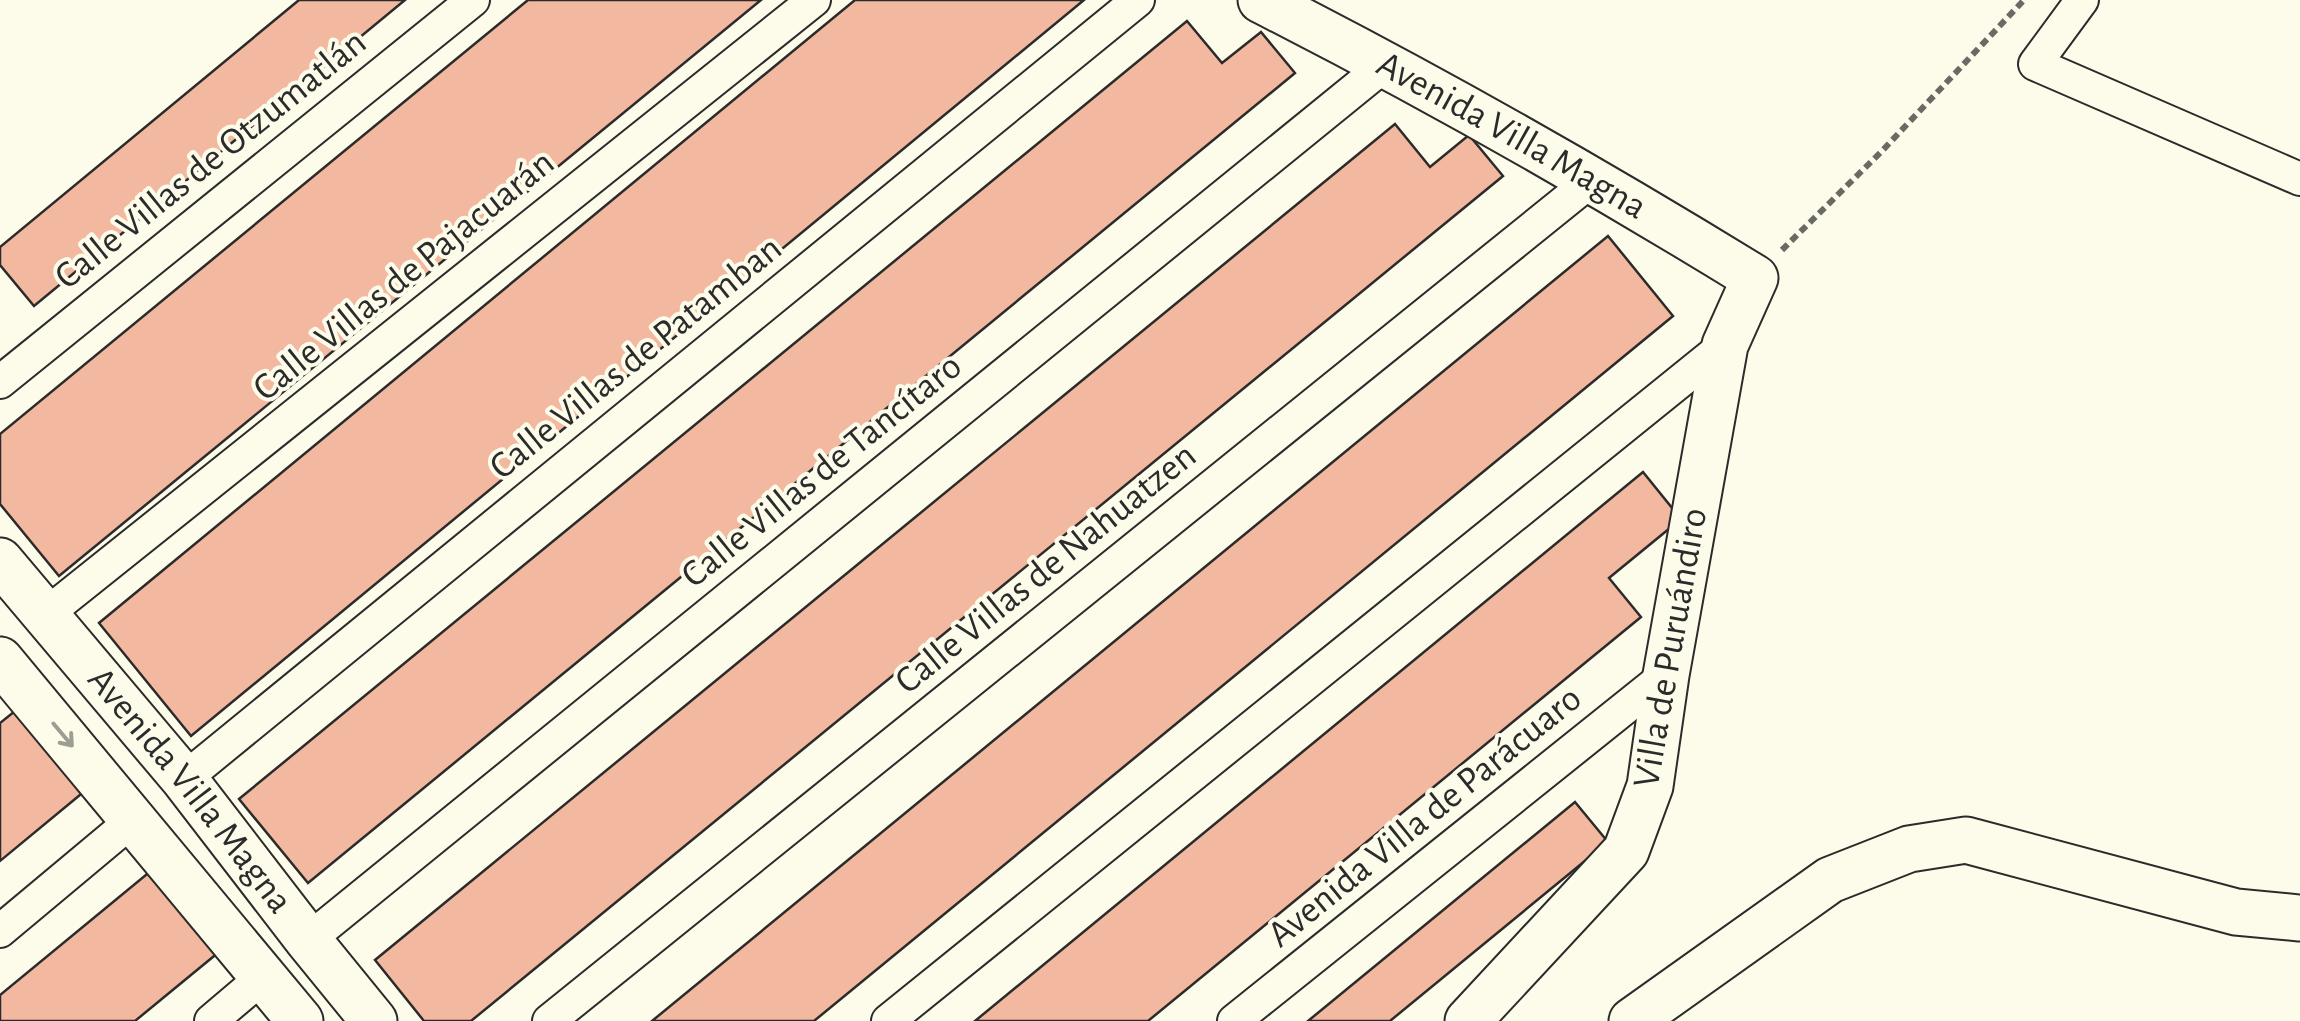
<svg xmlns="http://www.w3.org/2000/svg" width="2300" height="1021" font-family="'Alegreya Sans',sans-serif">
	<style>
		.building { fill: #f2b8a0; stroke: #2b2b2b; stroke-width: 2.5 }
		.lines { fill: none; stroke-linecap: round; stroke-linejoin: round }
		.street-casing { stroke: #2b2b2b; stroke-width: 36 }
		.secondary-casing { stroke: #2b2b2b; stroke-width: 49 }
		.path { stroke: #6a6964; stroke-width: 6; stroke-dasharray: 8 5; stroke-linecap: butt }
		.street { stroke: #fdfbea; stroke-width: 32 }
		.secondary { stroke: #fdfbea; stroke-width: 45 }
		.oneway { stroke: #9e9d94 }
		.labels { text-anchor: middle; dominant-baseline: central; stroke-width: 8; stroke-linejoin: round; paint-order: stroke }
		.street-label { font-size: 38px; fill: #2b2b2b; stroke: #fdfbea }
	</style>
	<rect width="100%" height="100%" fill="#fdfbea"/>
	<g class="building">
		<polygon points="299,0 405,0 34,306 0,265 0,247"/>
		<polygon points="528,0 761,0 59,576 0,504 0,434"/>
		<polygon points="855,0 1084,0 191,736 99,623"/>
		<polygon points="1187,21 1222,63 1261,32 1295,73 308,883 239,799"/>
		<polygon points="1395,124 1430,167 1469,135 1503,176 471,1021 424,1021 375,960"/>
		<polygon points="1608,236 1673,316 814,1021 652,1021"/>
		<polygon points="1643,472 1681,519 1609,578 1641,617 1148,1021 975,1021"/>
		<polygon points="25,703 92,785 0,861 0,723"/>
		<polygon points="1575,802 1608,842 1390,1021 1308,1021"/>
		<polygon points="158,865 225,947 135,1021 0,1021 0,995"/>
	</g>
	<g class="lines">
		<defs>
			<g id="street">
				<polyline points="2082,0 2035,64 2300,179"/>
				<polyline points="0,382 473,0"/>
				<polyline points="45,615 814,0"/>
				<polyline points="184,779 1138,0"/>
				<polyline points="0,931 134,819"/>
				<polyline points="308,940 1386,64"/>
				<polyline points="211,1021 264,976"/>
				<polyline points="549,1021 1593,179"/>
				<polyline points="888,1021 1725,345"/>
				<polyline points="1234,1021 1666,675"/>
			</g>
			<g id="secondary">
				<path id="s1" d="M1261,0C1430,86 1594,179 1755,278L1725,345L1666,675L1650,786L1626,851L1468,1021"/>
				<path id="s2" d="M0,561L184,779L308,940L374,1021"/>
				<polyline points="0,660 300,1021"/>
				<polyline points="1632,1021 1830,880 1909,849 1966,840 2236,912 2300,918"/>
			</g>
		</defs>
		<use href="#street" class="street-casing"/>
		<use href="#secondary" class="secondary-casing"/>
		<polyline class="path" points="1782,250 1882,151 2024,0"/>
		<use href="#street" class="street"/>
		<use href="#secondary" class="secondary"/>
	</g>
	<defs><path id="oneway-shaft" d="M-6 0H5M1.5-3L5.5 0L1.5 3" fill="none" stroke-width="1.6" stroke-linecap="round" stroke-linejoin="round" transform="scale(2.5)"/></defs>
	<use class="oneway" href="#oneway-shaft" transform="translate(63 735) rotate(50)"/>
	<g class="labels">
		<g class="street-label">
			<text stroke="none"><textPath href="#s1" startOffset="285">Avenida Villa Magna</textPath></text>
			<text transform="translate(211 160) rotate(-39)">Calle Villas de Otzumatlán</text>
			<text transform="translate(404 276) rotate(-39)">Calle Villas de Pajacuarán</text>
			<text transform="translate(636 358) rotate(-39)">Calle Villas de Patamban</text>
			<text transform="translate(822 471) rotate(-39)">Calle Villas de Tancítaro</text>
			<text transform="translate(1046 569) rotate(-39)">Calle Villas de Nahuatzen</text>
			<text transform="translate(1671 648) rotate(-80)">Villa de Puruándiro</text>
			<text stroke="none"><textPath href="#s2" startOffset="298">Avenida Villa Magna</textPath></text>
			<text transform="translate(1425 817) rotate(-39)">Avenida Villa de Parácuaro</text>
		</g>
	</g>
</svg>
